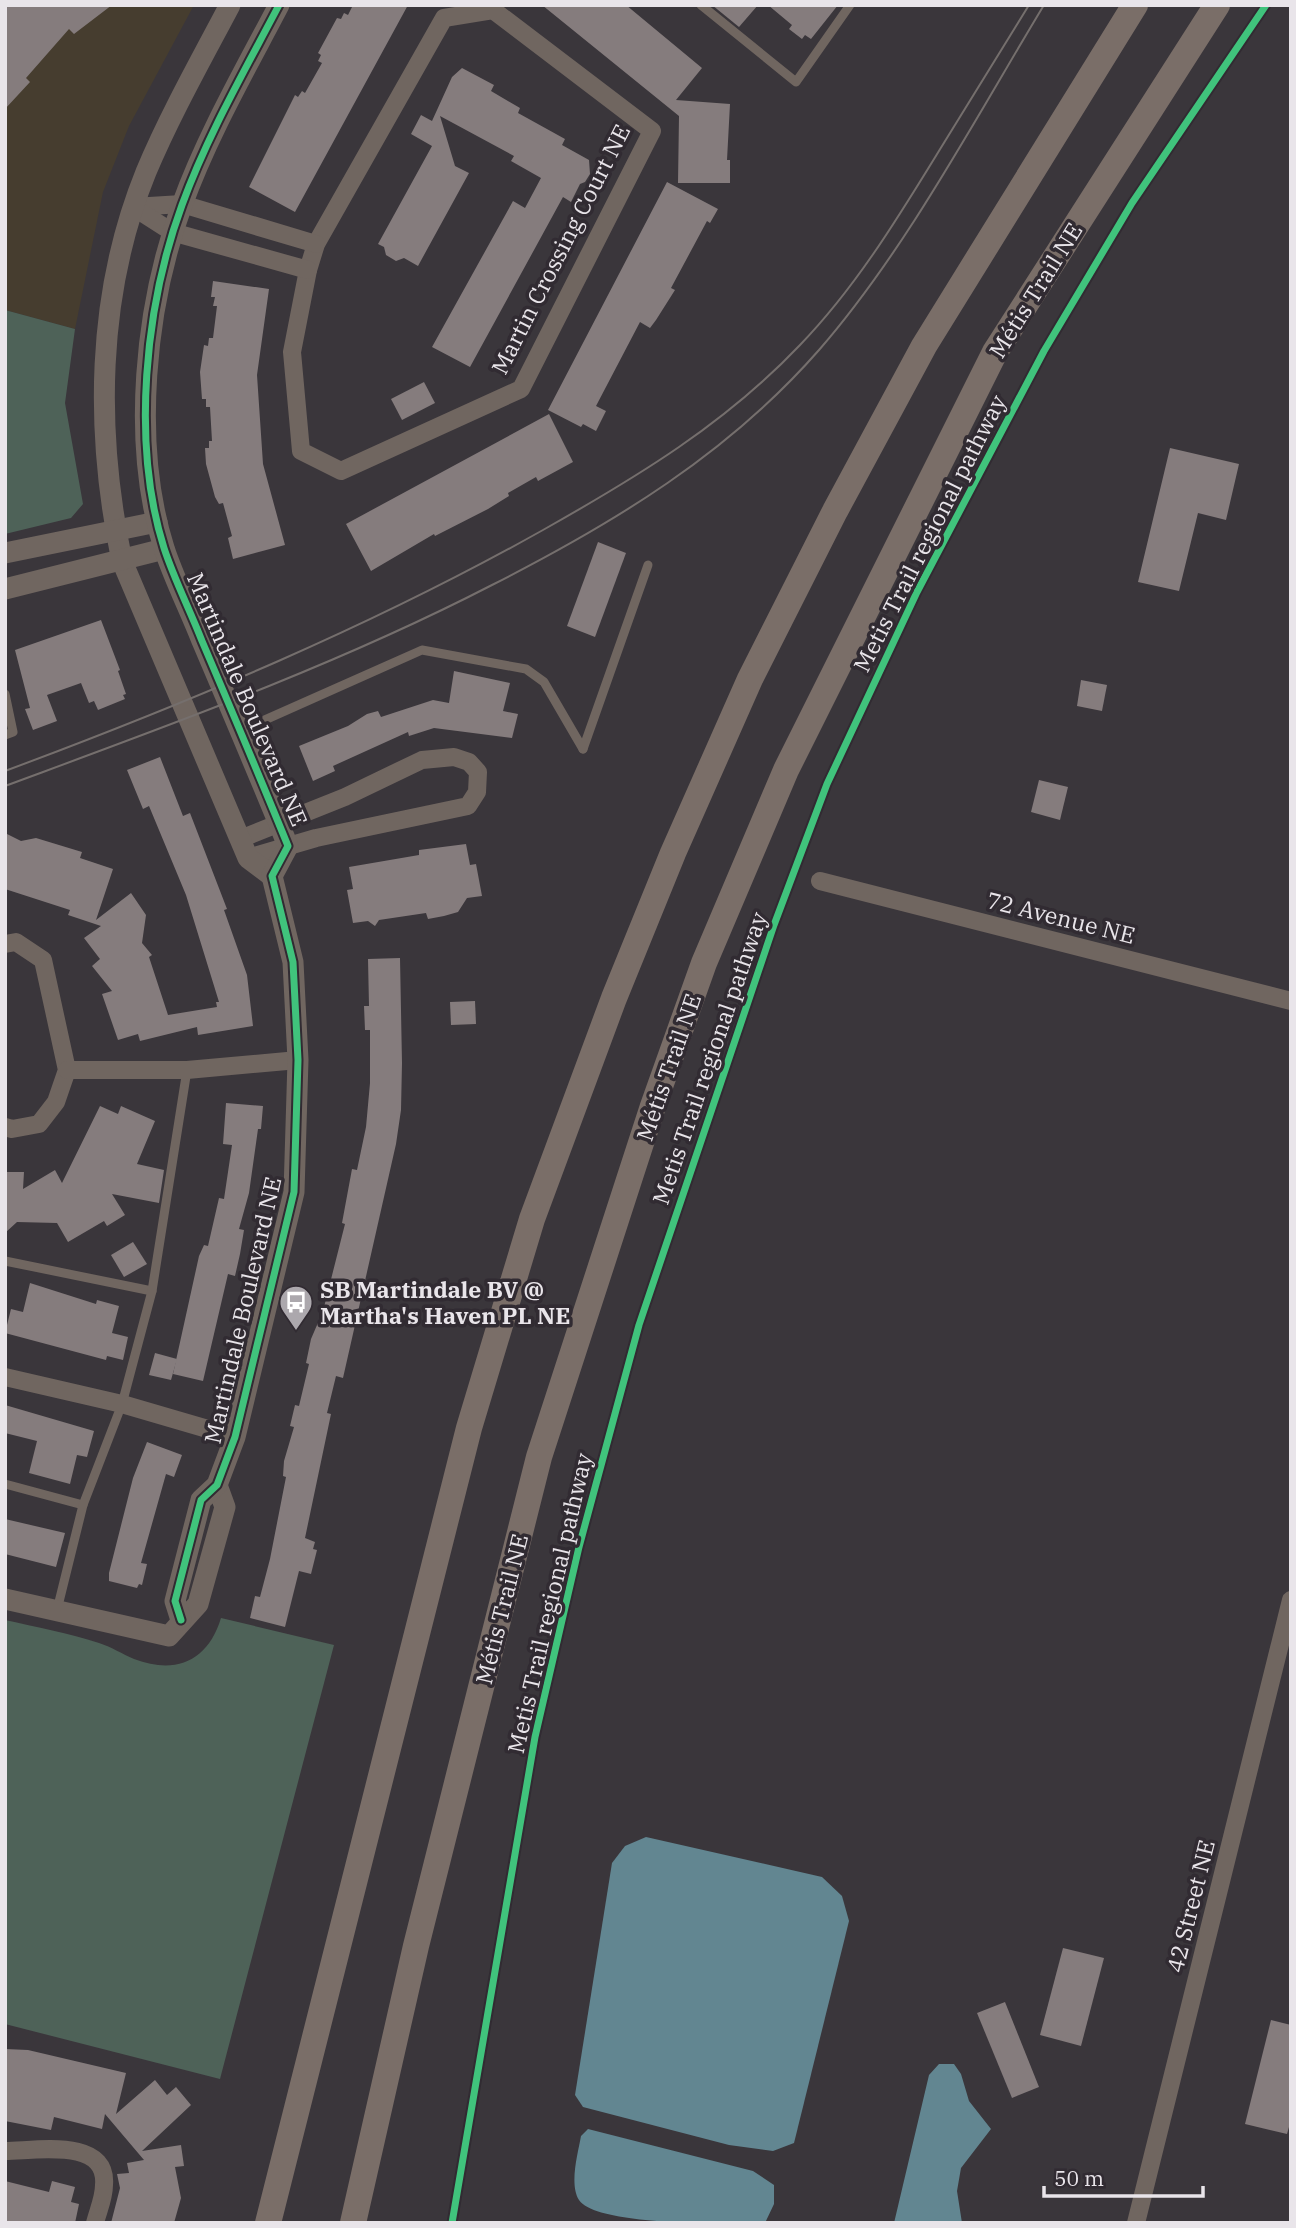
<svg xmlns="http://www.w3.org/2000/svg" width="1296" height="2228" font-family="'IBM Plex Serif',serif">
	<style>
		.education { fill: #463d2f }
		.green { fill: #4e6258 }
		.water { fill: #628691 }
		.building { fill: #857c7d }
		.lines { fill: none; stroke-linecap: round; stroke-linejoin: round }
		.service { stroke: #706660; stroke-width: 9 }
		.minor { stroke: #706660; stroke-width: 18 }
		.tertiary { stroke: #706660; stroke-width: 21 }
		.primary { stroke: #7a6e68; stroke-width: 26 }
		.tram { stroke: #756f6d; stroke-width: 2 }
		.cycleway-casing { stroke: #312b32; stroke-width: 11 }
		.cycleway { stroke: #40c37c; stroke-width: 7 }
		.labels { text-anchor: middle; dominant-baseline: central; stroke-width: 7; stroke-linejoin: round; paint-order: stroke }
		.street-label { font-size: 23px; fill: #e9e5ea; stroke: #312b32 }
		.poi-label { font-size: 23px; font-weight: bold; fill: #e9e5ea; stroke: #312b32; text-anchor: start }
	</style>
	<rect width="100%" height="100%" fill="#3a363b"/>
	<polygon class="education" points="5,5 194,5 129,126 103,192 75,329 5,310"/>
	<g class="green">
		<polygon points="5,310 75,329 65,403 83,504 71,518 5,534"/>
		<path d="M221,1618L334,1645L220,2079L5,2024V1620C36,1627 69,1633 99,1643C112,1647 122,1654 134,1659C176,1675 208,1661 221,1618Z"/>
	</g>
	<g class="water">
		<polygon points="646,1837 822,1877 842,1896 849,1921 794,2143 773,2151 729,2145 583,2107 575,2095 612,1863 625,1846"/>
		<polygon points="939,2064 954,2064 961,2074 969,2101 991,2129 961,2168 957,2191 962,2223 894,2223 929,2075"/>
		<path d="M588,2129L753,2171L774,2185V2204L765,2223C732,2223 598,2227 579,2200C569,2184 578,2153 581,2136Z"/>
	</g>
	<g class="building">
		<polygon points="5,5 112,5 74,34 69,29 26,78 30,82 5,109"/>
		<polygon points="353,5 408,5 295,212 249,187 295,95 298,97 302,91 305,93 322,63 318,61 321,55 318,53 337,18 341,19 344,13 348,15"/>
		<polygon points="542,5 626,5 702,68 676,100 730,104 727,160 730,160 730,183 678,183 679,116"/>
		<polygon points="712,5 758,5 739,27"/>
		<polygon points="768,5 838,5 811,39 805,35 802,39 789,29 792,25"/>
		<polygon points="462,68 494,85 491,91 520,108 518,113 565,139 562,145 589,160 590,174 585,182 580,184 571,202 563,197 470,367 432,347 513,201 525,208 541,178 511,161 514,156 440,116 455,166 469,173 418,266 404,258 396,261 386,255 384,247 378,244 432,146 411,134 421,115 432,121 452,77"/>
		<polygon points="667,182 718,209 710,223 707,221 671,288 675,290 656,320 650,328 640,322 596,406 606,411 596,431 583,424 581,427 548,410"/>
		<polygon points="213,281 269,289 257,375 263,464 285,545 233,559 228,538 232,536 223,503 219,504 215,497 206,464 205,448 209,448 209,441 212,441 210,407 206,407 206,399 202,399 200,372 204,345 208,346 209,338 213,338 217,306 213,306 215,297 211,297"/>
		<polygon points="424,382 435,403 402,420 391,399"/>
		<polygon points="549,414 573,462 538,481 536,477 508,493 509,496 488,509 435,536 434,534 371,571 346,524"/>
		<polygon points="1170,448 1239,464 1226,520 1198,513 1179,591 1138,582"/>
		<polygon points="598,542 626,553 595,637 567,626"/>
		<polygon points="101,620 120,670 118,671 126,694 123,695 125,699 98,710 94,701 89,703 81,683 47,695 57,721 33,730 25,709 30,708 15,650"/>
		<polygon points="454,671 510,683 503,711 518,714 512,738 434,728 409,736 408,732 333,766 335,771 313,781 299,746 348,726 367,714 378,711 381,717 433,700 449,703"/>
		<polygon points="1081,680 1107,685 1102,711 1077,706"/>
		<polygon points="160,757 183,816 190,813 227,909 224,910 247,975 253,1026 198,1035 197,1027 140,1041 138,1034 118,1040 102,994 112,991 92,966 100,959 84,938 101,926 68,915 70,910 5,889 5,833 21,841 36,838 82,852 80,858 113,869 96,920 131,893 146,915 142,943 152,955 149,957 168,1015 217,1007 216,1002 219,1002 186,895 149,806 143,809 127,770"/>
		<polygon points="1039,780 1068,787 1060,820 1031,812"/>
		<polygon points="466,844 470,865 476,864 482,896 467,898 458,912 444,916 428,919 426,913 379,920 375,926 368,921 353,923 347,890 353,889 349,867 419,855 419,850"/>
		<polygon points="400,958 402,1063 401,1110 396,1144 343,1378 336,1376 327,1413 331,1414 305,1538 315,1542 313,1549 317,1550 311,1574 299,1571 285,1627 250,1618 255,1596 260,1597 270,1559 286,1477 283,1476 284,1461 294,1427 290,1426 295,1405 299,1406 309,1364 306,1363 311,1339 323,1311 345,1224 342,1223 352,1169 357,1170 366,1127 370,1083 370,1030 365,1030 364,1006 369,1006 368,959"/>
		<polygon points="475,1001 476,1024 451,1025 450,1002"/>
		<polygon points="226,1103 263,1106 261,1129 258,1129 249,1193 239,1229 244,1230 240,1254 235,1276 228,1274 203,1381 173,1374 199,1256 204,1245 208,1246 219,1198 224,1199 232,1145 223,1144"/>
		<polygon points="100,1106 118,1114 121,1106 155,1121 137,1164 164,1170 159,1203 112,1194 125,1215 107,1226 104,1221 68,1242 57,1223 17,1222 5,1233 5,1172 24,1172 23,1189 55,1170 62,1183"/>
		<polygon points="133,1242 147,1264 124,1277 111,1255"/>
		<polygon points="30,1283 96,1304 97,1300 119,1306 112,1333 128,1337 123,1360 107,1356 106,1360 5,1333 11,1309 23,1312"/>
		<polygon points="155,1353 177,1359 171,1380 149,1375"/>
		<polygon points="5,1405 94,1431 87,1457 77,1455 70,1484 29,1473 37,1441 5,1433"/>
		<polygon points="147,1442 182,1455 174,1477 166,1474 141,1563 147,1564 142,1585 139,1584 137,1588 109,1581 109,1573 133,1478"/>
		<polygon points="5,1519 65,1533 56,1567 5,1554"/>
		<polygon points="1063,1948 1104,1958 1081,2046 1040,2035"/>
		<polygon points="1005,2002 1039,2087 1012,2098 977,2013"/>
		<polygon points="1271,2020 1291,2025 1291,2120 1287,2134 1245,2124"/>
		<polygon points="5,2049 28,2050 126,2073 116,2114 155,2080 167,2095 176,2087 191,2105 142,2151 181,2145 184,2166 175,2167 181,2198 174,2223 111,2223 120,2188 117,2174 129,2173 127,2163 144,2160 105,2114 102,2129 54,2117 51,2130 5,2121"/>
		<polygon points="5,2181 49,2192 52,2181 75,2187 71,2202 79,2204 75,2223 5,2223"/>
	</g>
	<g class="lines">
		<g class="service">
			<polyline points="701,5 796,82 850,5"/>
			<polyline points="5,694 13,732 5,735"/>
			<polyline points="240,731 422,650 526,669 544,682 583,749"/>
			<polyline points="583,749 648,565"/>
			<polyline points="5,1261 152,1291"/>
			<polyline points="5,1484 83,1505"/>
			<polyline points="57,1610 83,1505 122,1404 152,1291 187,1070"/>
		</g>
		<g class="minor">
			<polygon points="493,10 652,131 521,389 341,471 301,451 292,352 308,270 316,244 444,18"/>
			<polyline points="133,207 182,204 316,244"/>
			<polyline points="133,207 172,232 308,270"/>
			<polyline points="240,839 345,797 422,760 454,757 469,762 478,772 477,792 468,806 316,838 248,858"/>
			<polyline points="820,881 1291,1001"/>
			<polyline points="5,944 16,942 43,960 67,1070 56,1102 39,1124 12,1129 5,1127"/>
			<polyline points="67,1070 187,1070 298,1060"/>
			<polyline points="5,1377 122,1404 235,1437"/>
			<path d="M5,2151C35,2151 108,2137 104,2185C104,2198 98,2211 95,2223"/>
			<polyline points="1136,2223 1291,1600"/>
		</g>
		<g class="tertiary">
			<path d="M230,5C201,60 170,115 146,172C96,295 95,432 122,561L248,858L272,876"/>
			<polyline points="5,553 157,522"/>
			<polyline points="5,589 164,549"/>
			<polyline points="5,1599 169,1636 198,1604 225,1507 217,1485"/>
			<path d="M181,1620L175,1601L201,1500L217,1485L235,1437L294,1192L298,1060L293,962L272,876L288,846C260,777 231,709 202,641C190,610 174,579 164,548C131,443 145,306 182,205C207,136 245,70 279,5"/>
		</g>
		<g class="primary">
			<polyline points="268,2223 469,1428 532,1219 614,998 673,853 750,679 835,511 924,346 1135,5"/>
			<polyline points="353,2223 416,1946 539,1457 653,1106 704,963 786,770 995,352 1217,5"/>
		</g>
		<g class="tram">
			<path d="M5,771C190,702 370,627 543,530C637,477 725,424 800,345C857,286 899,216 942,146C971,99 1000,52 1029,5"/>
			<path d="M5,786C170,725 335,666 492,585C614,523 728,454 819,350C906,250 975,119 1044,5"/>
		</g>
		<defs>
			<g id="cycleway">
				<path d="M181,1620L175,1601L201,1500L217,1485L235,1437L294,1192L298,1060L293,962L272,876L288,846C260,777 231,709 202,641C190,610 174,579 164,548C131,443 145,306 182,205C207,136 245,70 279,5"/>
				<polyline points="452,2223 535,1737 579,1547 639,1325 774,925 827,784 917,592 1044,351 1132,203 1266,5"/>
			</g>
		</defs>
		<use href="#cycleway" class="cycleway-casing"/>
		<use href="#cycleway" class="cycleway"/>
	</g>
	<defs>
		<symbol id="bus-pin" viewBox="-11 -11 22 30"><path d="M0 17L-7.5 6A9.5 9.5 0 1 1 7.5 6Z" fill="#aca8ad" stroke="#312b32"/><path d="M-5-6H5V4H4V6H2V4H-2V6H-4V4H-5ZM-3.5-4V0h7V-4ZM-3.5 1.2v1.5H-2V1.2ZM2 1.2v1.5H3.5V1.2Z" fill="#fff"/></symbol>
	</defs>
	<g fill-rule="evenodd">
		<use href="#bus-pin" x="277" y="1283" width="38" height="52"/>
	</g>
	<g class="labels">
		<g class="street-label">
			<text transform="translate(560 249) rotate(-63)">Martin Crossing Court NE</text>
			<text transform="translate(1035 290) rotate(-58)">Métis Trail NE</text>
			<text transform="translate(929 533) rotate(-63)">Metis Trail regional pathway</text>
			<text transform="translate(248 699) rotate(67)">Martindale Boulevard NE</text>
			<text transform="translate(1061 917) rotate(14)">72 Avenue NE</text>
			<text transform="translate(709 1058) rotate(-71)">Metis Trail regional pathway</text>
			<text transform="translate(668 1067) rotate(-71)">Métis Trail NE</text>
			<text transform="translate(242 1310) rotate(-77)">Martindale Boulevard NE</text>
			<text transform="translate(549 1603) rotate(-77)">Metis Trail regional pathway</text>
			<text transform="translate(501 1609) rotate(-76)">Métis Trail NE</text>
			<text transform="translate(1190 1906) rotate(-76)">42 Street NE</text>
		</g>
		<g class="poi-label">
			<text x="320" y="1289">SB Martindale BV @<tspan x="320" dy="26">Martha's Haven PL NE</tspan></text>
		</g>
	</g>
	<rect width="1296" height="2228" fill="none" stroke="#e9e5ea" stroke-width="14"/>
	<path d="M1044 2186v10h159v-10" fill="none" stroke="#e9e5ea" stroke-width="3.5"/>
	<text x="1054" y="2186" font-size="21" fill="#e9e5ea" stroke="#312b32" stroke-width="5" paint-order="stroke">50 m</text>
</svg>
